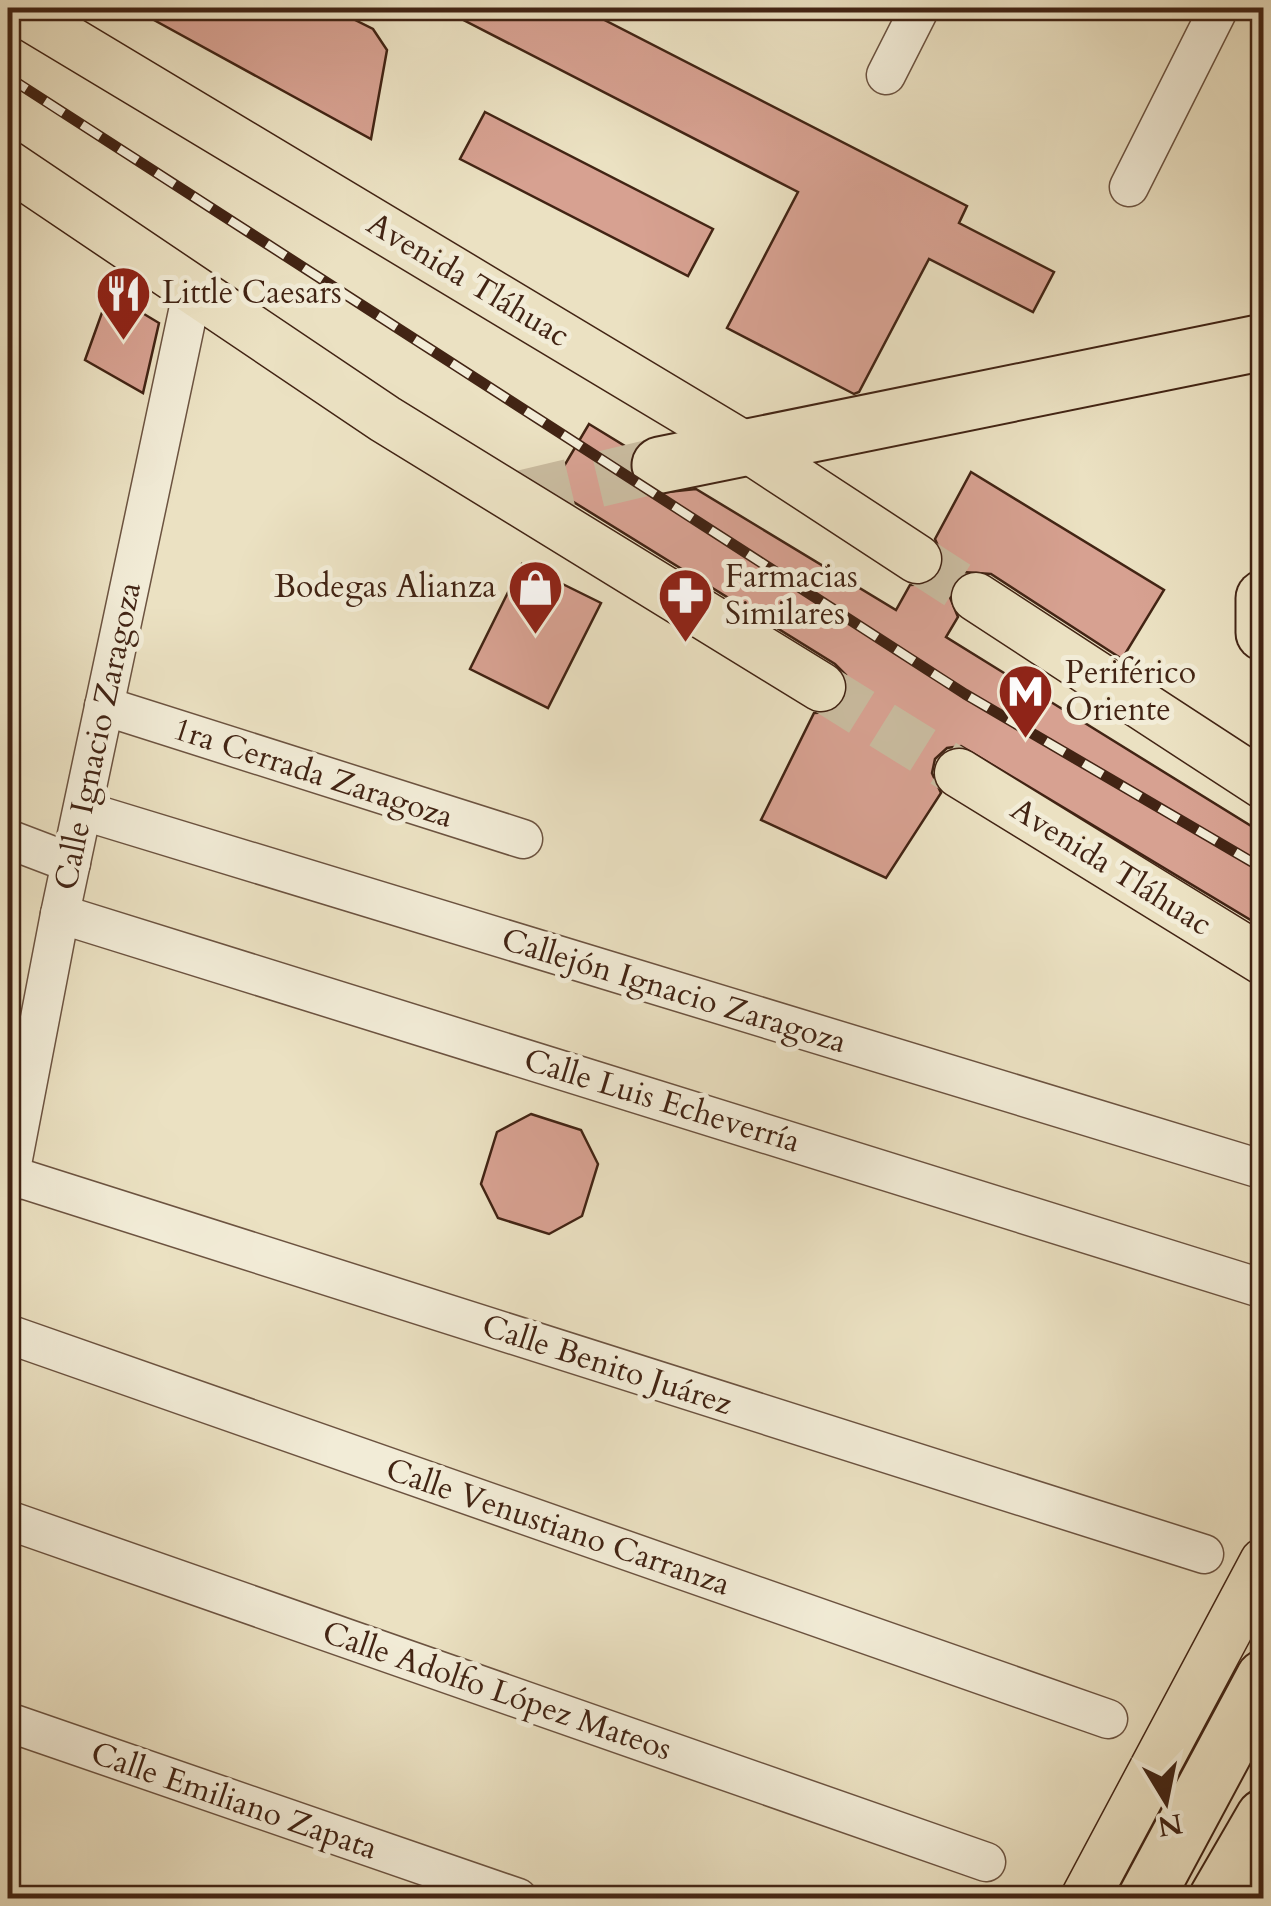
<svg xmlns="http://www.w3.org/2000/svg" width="1271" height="1906" font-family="Cardo,serif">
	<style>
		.building { fill: #d7a191; stroke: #422414; stroke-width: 2.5 }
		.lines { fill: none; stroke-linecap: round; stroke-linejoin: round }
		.major-tunnel { stroke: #c9bb9f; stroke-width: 48; stroke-dasharray: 48 24; stroke-linecap: butt }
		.highway-tunnel { stroke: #c9bb9f; stroke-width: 55; stroke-dasharray: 55 28; stroke-linecap: butt }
		.minor-casing { stroke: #6c5340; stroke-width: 41 }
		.major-casing { stroke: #422414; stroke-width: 51 }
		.highway-casing { stroke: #422414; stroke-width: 59 }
		.minor { stroke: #f2ecd7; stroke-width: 38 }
		.major { stroke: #ebe1c2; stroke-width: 48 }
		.highway { stroke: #ebe1c2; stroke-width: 55 }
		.rail-casing { stroke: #422414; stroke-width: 11 }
		.rail { stroke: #f2ecd7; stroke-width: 8; stroke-dasharray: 22; stroke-linecap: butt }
		.labels { text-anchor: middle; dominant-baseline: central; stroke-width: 10; stroke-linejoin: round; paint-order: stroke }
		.street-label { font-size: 32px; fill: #422414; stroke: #f2ecd7 }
		.poi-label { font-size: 32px; fill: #422414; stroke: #f2ecd7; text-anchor: start }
	</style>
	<rect width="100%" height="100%" fill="#ebe1c2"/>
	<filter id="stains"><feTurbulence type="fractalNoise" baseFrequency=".002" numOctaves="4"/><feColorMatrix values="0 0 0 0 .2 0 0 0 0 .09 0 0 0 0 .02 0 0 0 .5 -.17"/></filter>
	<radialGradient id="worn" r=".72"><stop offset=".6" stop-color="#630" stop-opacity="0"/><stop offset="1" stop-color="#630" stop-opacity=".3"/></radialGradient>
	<g class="building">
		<polygon points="132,8 331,8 373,29 387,50 371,139"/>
		<polygon points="440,8 581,8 967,206 959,223 1054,272 1033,312 929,259 859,392 854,394 727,328 798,192"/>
		<polygon points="485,112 713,229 688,276 460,159"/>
		<polygon points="109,293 159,323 143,393 85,360"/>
		<polygon points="589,424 633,451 630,472 636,485 649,494 696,489 896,610 910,585 928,584 940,573 944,560 935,539 971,472 1164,590 1122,659 991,574 964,572 954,581 949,595 958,617 946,637 1264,834 1264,928 961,746 947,748 935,759 932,773 941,793 886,878 761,820 814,713 833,712 845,700 846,675 835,664 551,488"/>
		<polygon points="522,564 601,603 548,708 470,669"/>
		<polygon points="531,1114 581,1130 598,1164 582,1216 549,1234 498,1218 481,1184 497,1132"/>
	</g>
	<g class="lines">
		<g class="major-tunnel">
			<polyline points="917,559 976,597"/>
			<polyline points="821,687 959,773"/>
		</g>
		<polyline class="highway-tunnel" points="517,499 660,465"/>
		<defs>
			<g id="minor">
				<polyline points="886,75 920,8"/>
				<polyline points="1129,187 1219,8"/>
				<polyline points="104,706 523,839"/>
				<polyline points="84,811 1264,1170"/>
				<polyline points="8,839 71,863"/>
				<polyline points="60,914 1264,1289"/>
				<polyline points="10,1175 1204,1554"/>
				<polyline points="8,1185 60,914 193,288"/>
				<polyline points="8,1334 1108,1719"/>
				<polyline points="8,1520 986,1862"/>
				<polyline points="8,1722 518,1898"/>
			</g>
			<g id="major">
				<polyline points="15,8 743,445 917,559"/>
				<polyline points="8,165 385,419 821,687"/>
				<polyline points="976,597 1264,785"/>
				<polyline points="959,773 1264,961"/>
				<polyline points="1085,1898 1264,1562"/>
			</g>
			<g id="highway">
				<polyline points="660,465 1264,342"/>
				<polyline points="1264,598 1264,633"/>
				<polyline points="1146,1898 1264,1678"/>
				<polyline points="1217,1898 1264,1817"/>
			</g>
		</defs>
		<use href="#minor" class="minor-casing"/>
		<use href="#major" class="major-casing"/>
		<use href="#highway" class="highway-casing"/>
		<use href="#minor" class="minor"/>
		<use href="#major" class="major"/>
		<use href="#highway" class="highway"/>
		<defs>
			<polyline id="rail" points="8,77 965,694 1264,869"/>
		</defs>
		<use href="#rail" class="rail-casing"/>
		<use href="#rail" class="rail"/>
	</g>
	<defs>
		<symbol id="restaurant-pin" viewBox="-11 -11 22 30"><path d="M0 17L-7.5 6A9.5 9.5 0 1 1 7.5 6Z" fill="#8f2418" stroke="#f2ecd7"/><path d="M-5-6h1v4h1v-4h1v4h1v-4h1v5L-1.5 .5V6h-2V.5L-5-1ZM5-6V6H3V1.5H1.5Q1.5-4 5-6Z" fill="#fff"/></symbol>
		<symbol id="shop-pin" viewBox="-11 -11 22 30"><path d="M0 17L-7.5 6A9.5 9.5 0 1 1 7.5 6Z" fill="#8f2418" stroke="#f2ecd7"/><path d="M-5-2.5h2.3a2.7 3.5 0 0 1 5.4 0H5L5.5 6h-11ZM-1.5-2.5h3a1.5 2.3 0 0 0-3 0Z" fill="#fff"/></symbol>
		<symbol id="pharmacy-pin" viewBox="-11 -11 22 30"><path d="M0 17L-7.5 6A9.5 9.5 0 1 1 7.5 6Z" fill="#8f2418" stroke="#f2ecd7"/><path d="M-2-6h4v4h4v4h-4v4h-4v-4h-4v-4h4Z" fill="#fff"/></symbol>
		<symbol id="metro-pin" viewBox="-11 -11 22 30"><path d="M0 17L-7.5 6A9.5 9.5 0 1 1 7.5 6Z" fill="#8f2418" stroke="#f2ecd7"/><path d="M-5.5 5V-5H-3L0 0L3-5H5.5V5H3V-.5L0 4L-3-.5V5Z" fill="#fff"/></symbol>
	</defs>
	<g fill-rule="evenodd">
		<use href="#restaurant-pin" x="92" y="262" width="63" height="86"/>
		<use href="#shop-pin" x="504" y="556" width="63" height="86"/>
		<use href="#pharmacy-pin" x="654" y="564" width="63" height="86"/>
		<use href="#metro-pin" x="994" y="660" width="63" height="86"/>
	</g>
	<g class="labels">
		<g class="street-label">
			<text transform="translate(468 280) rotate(31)">Avenida Tláhuac</text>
			<text transform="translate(98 736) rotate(-78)">Calle Ignacio Zaragoza</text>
			<text transform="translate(313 773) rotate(18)">1ra Cerrada Zaragoza</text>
			<text transform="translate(1111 867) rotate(32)">Avenida Tláhuac</text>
			<text transform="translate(674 991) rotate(17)">Callejón Ignacio Zaragoza</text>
			<text transform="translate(662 1101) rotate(17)">Calle Luis Echeverría</text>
			<text transform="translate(607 1365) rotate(18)">Calle Benito Juárez</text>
			<text transform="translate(558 1527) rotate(19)">Calle Venustiano Carranza</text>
			<text transform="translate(497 1691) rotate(19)">Calle Adolfo López Mateos</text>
			<text transform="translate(234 1801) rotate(19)">Calle Emiliano Zapata</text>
		</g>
		<g class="poi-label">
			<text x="162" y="293">Little Caesars</text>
			<text x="725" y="577">Farmacias<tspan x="725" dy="37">Similares</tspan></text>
			<text x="496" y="587" text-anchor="end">Bodegas Alianza</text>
			<text x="1065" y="673">Periférico<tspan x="1065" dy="37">Oriente</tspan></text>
		</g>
	</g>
	<rect width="1271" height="1906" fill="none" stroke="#ebe1c2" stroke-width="40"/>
	<rect x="10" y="10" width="1251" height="1886" fill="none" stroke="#422414" stroke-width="5"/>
	<rect x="20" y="20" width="1231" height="1866" fill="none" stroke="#422414" stroke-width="2.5"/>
	<g transform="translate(1166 1801) rotate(170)" stroke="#f2ecd7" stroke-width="8" paint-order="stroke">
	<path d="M0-8L18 38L0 25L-18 38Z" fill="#422414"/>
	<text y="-15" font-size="28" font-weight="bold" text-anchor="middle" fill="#422414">N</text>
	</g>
	<rect width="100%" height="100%" filter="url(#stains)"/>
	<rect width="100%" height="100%" fill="url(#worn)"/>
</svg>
